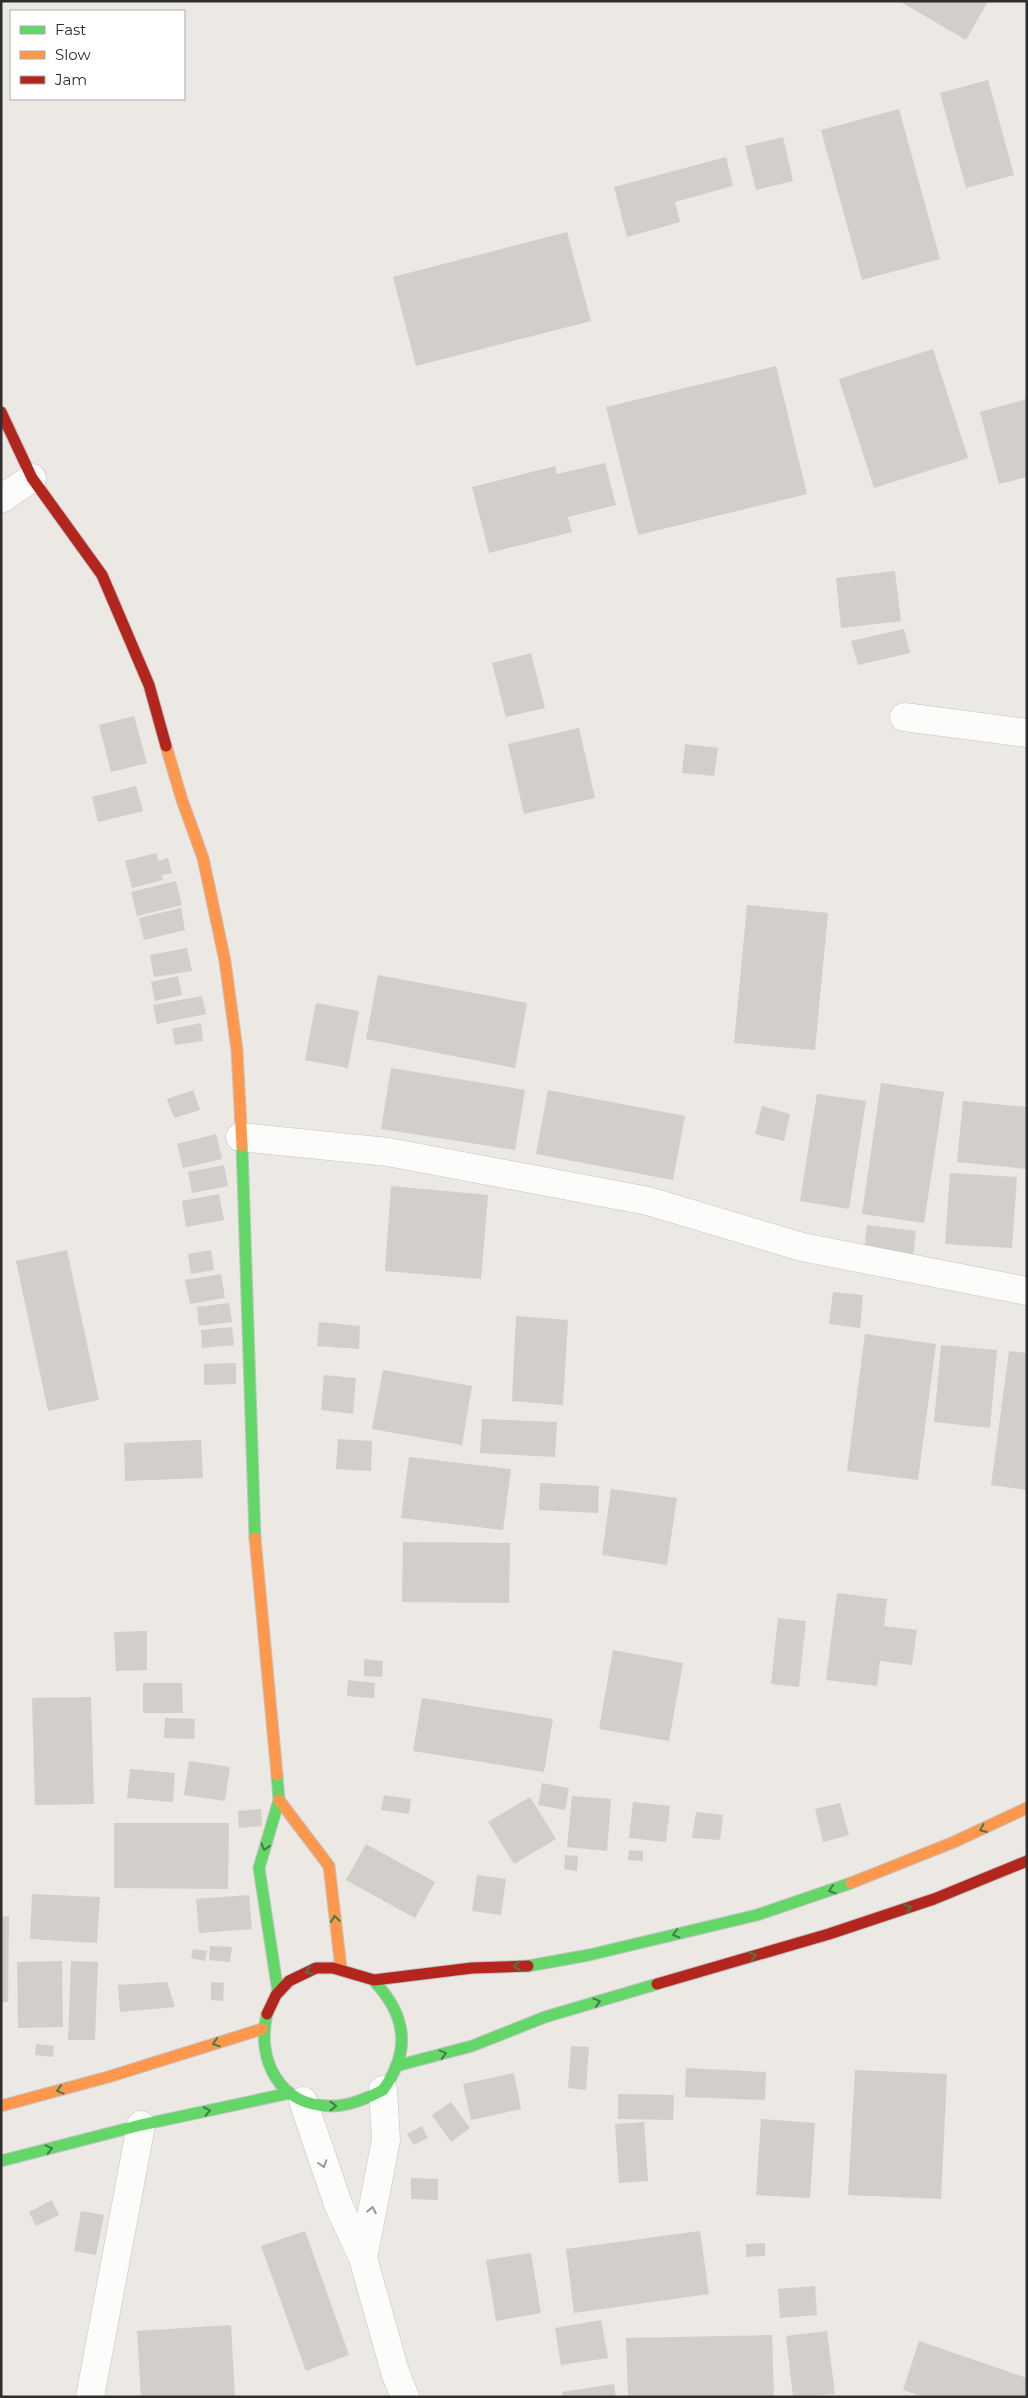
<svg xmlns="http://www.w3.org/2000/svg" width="1028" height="2398" font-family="Montserrat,sans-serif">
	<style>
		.building { fill: #d1cecb }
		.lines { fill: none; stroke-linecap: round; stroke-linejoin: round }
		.street-casing { stroke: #c5c4c5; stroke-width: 29 }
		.fast-casing { stroke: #c5c4c5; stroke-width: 13 }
		.slow-casing { stroke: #c5c4c5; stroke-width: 13 }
		.jam-casing { stroke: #c5c4c5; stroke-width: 13 }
		.street { stroke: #fcfcfb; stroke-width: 28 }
		.fast { stroke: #63d668; stroke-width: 11 }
		.slow { stroke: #ff974d; stroke-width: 11 }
		.jam { stroke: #b3261e; stroke-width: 11 }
		.oneway { stroke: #467a48 }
		.oneway2 { stroke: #959594 }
	</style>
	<rect width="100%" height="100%" fill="#ece8e4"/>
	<g class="building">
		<polygon points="899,1 988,1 966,40"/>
		<polygon points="988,80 1014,175 966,188 940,93"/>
		<polygon points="899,109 940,259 862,280 821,130"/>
		<polygon points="783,137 793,181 756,190 745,146"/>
		<polygon points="726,157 733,186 675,202 680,222 627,237 614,187"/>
		<polygon points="567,232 591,321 416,366 393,277"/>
		<polygon points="933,349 968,458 874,488 839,379"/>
		<polygon points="776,366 807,494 638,535 606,407"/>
		<polygon points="1027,399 1027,477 999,484 980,412"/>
		<polygon points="605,463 616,505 568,517 572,532 489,553 472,487 555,466 557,474"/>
		<polygon points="895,571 901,621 841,628 836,578"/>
		<polygon points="904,629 910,653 858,665 851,641"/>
		<polygon points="531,653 545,708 506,717 492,663"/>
		<polygon points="134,716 147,763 111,772 99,725"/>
		<polygon points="579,728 595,798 524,814 508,744"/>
		<polygon points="685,744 718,748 714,776 682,773"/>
		<polygon points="136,786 143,811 98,822 92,797"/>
		<polygon points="156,853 158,861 168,858 172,873 162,875 163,880 132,888 125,861"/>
		<polygon points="176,881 182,905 137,916 131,892"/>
		<polygon points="747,905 828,913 815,1050 734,1043"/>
		<polygon points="181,908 185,930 144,940 139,918"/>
		<polygon points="187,948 192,971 154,977 150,955"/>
		<polygon points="378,975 527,1003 515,1068 366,1039"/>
		<polygon points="178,976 182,995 155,1001 151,982"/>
		<polygon points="202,996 206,1014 157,1024 153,1005"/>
		<polygon points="316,1003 359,1011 348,1068 305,1060"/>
		<polygon points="201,1023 203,1041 175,1045 172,1029"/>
		<polygon points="391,1068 525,1090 515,1150 381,1129"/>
		<polygon points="881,1083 944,1092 924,1223 862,1214"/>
		<polygon points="193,1090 200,1110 174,1118 167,1099"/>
		<polygon points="548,1090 685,1116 673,1180 536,1154"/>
		<polygon points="817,1094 866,1101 849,1209 800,1201"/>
		<polygon points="963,1101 1027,1107 1027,1169 957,1162"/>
		<polygon points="762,1106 790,1114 784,1141 755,1134"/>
		<polygon points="216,1134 222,1159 183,1168 177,1144"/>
		<polygon points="224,1165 228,1186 192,1193 188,1172"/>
		<polygon points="950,1173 1017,1177 1012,1248 945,1244"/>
		<polygon points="391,1186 488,1195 481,1279 385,1271"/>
		<polygon points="219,1194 224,1220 186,1227 182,1201"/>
		<polygon points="867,1225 916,1231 913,1257 864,1251"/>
		<polygon points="67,1250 99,1400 48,1411 16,1261"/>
		<polygon points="211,1250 214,1270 191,1274 188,1254"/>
		<polygon points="221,1274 225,1298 190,1304 185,1280"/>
		<polygon points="833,1292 863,1295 860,1328 829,1324"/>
		<polygon points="229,1303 232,1322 199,1326 197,1307"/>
		<polygon points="516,1316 568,1320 563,1405 512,1401"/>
		<polygon points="319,1322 360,1326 359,1349 317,1346"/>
		<polygon points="232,1327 234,1345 202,1348 201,1330"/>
		<polygon points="865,1334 936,1344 918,1480 847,1471"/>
		<polygon points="941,1345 997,1350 990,1428 934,1422"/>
		<polygon points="1009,1351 1027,1353 1027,1490 991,1485"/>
		<polygon points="236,1363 236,1384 204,1385 204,1364"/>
		<polygon points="383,1370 472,1386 462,1445 372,1429"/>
		<polygon points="324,1375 356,1378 353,1414 321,1410"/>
		<polygon points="482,1419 557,1422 555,1457 480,1453"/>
		<polygon points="338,1439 372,1441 371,1471 336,1469"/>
		<polygon points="201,1440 203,1478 125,1481 124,1443"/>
		<polygon points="409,1457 511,1469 503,1530 401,1518"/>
		<polygon points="540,1483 599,1486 598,1513 539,1510"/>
		<polygon points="611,1489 677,1498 667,1565 602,1555"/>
		<polygon points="403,1542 510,1543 509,1603 402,1602"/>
		<polygon points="837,1593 887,1599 884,1626 917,1630 912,1665 880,1661 877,1686 826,1680"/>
		<polygon points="778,1618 806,1621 799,1687 771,1684"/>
		<polygon points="147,1631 147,1670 116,1671 114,1632"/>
		<polygon points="613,1650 683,1663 669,1741 599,1729"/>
		<polygon points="364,1659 383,1661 382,1677 364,1676"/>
		<polygon points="348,1680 375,1683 374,1698 347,1696"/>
		<polygon points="143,1683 182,1683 183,1713 143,1713"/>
		<polygon points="91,1697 94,1804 35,1805 32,1698"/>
		<polygon points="422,1698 553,1719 544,1772 413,1751"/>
		<polygon points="165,1718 195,1719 194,1739 164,1738"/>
		<polygon points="189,1761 230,1767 225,1801 184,1795"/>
		<polygon points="130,1769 175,1773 173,1802 127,1798"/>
		<polygon points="542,1783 569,1788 565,1810 538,1805"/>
		<polygon points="384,1795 411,1799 409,1814 381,1810"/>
		<polygon points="572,1796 611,1799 607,1851 567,1847"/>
		<polygon points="530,1797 556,1839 514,1864 488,1822"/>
		<polygon points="633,1802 670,1806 666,1842 629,1838"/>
		<polygon points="840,1803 849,1835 823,1842 815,1809"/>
		<polygon points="261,1809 262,1826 239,1828 238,1811"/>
		<polygon points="696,1812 723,1815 720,1840 692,1838"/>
		<polygon points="114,1823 229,1823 228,1889 114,1888"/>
		<polygon points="366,1844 435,1882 415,1918 346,1880"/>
		<polygon points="629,1850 643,1851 643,1861 628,1860"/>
		<polygon points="565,1855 578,1856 577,1871 564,1869"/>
		<polygon points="477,1875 506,1879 501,1915 472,1911"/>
		<polygon points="32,1894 100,1897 97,1943 30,1939"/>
		<polygon points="249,1895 252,1929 199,1933 196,1899"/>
		<polygon points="9,1916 8,2002 1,2002 1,1917"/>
		<polygon points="210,1946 232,1947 230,1962 209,1960"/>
		<polygon points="193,1949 207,1951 205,1961 191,1958"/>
		<polygon points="62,1961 63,2027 18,2028 17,1962"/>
		<polygon points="71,1961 98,1962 95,2040 68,2040"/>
		<polygon points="167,1982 175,2007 120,2012 118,1985"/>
		<polygon points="211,1982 224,1983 223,2001 211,2000"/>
		<polygon points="36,2044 54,2046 53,2057 35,2055"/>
		<polygon points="571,2046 589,2047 586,2090 568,2088"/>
		<polygon points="686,2068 766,2072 765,2100 685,2097"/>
		<polygon points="855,2070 947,2074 941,2199 848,2195"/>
		<polygon points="514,2073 521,2109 471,2120 463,2084"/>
		<polygon points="618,2094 674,2095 673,2120 618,2119"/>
		<polygon points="451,2102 470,2128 451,2142 432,2115"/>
		<polygon points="761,2119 815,2123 810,2198 756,2195"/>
		<polygon points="644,2122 648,2181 619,2183 615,2124"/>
		<polygon points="422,2126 428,2138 414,2145 407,2134"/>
		<polygon points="411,2178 438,2179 438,2200 411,2199"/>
		<polygon points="52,2200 59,2215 36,2226 29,2212"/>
		<polygon points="81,2211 104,2215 96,2255 74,2251"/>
		<polygon points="305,2231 349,2355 306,2371 261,2246"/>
		<polygon points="700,2231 709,2294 574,2313 566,2249"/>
		<polygon points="765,2243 765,2256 746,2257 746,2244"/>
		<polygon points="531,2253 541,2313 496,2321 486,2260"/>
		<polygon points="815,2286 817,2315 780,2318 778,2289"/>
		<polygon points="601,2320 608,2358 561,2365 555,2328"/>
		<polygon points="231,2325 235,2397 141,2397 137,2331"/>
		<polygon points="827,2331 835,2394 793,2397 786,2336"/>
		<polygon points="772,2335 774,2397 628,2397 626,2338"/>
		<polygon points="919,2341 1027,2378 1027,2397 924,2397 903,2390"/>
		<polygon points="614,2384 616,2397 562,2397 562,2392"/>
	</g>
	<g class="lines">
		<defs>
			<g id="street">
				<polyline points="1,499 32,478"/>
				<polyline points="904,717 1027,733"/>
				<polyline points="240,1137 388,1152 648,1201 802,1247 1027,1291"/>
				<polyline points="303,2101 338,2204 363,2258 395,2372 405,2397"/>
				<polyline points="363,2258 386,2140 383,2090"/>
				<polyline points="90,2397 141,2125"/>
			</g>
			<g id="fast">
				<polyline points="242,1146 255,1538"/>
				<polyline points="277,1775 279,1800 259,1868 278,1992"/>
				<polyline points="528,1966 589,1955 757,1915 851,1883"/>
				<path d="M267,2014C256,2059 279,2107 332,2106C349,2106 368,2098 383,2090C412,2050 406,2014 373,1980"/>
				<polyline points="396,2066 472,2046 545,2017 657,1984"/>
				<polyline points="1,2161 141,2125 290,2093"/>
			</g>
			<g id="slow">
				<polyline points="166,746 182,800 203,858 225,961 237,1050 242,1146"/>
				<polyline points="255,1538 277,1775"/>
				<polyline points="279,1800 329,1866 341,1968"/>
				<polyline points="851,1883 954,1842 1027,1808"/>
				<polyline points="1,2106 108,2077 262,2029"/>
			</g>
			<g id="jam">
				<polyline points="1,412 32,478 102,575 149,685 166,746"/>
				<polyline points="657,1984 829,1934 934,1899 1027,1861"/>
				<polyline points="267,2014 276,1995 289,1981 316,1968 333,1968 374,1980 472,1968 528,1966"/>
			</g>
		</defs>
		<use href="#street" class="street-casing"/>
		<use href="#fast" class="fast-casing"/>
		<use href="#slow" class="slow-casing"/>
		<use href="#jam" class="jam-casing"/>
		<use href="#street" class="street"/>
		<use href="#fast" class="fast"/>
		<use href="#slow" class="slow"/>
		<use href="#jam" class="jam"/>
	</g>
	<defs><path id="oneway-chevron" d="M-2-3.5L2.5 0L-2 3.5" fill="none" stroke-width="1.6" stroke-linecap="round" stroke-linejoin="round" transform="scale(1.25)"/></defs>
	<g class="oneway">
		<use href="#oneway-chevron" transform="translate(983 1829) rotate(157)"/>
		<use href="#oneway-chevron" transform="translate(265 1847) rotate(107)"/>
		<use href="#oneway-chevron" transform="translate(832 1890) rotate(161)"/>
		<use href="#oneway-chevron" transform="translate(908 1908) rotate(-18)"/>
		<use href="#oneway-chevron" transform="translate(335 1919) rotate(-96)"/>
		<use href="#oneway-chevron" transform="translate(676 1934) rotate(166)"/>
		<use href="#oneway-chevron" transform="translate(753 1956) rotate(-16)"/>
		<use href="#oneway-chevron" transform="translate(517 1966) rotate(177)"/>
		<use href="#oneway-chevron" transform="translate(309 1971) rotate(161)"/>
		<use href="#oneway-chevron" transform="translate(597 2002) rotate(-17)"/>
		<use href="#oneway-chevron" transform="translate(216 2043) rotate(162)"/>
		<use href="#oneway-chevron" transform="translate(443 2054) rotate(-15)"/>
		<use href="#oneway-chevron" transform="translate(60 2090) rotate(165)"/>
		<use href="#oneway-chevron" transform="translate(333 2106)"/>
		<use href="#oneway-chevron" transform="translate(207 2111) rotate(-12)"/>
		<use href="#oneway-chevron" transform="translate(49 2149) rotate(-14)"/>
	</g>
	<g class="oneway2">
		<use href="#oneway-chevron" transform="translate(323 2164) rotate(72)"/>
		<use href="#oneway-chevron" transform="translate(372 2210) rotate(-79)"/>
	</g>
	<rect width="1028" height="2398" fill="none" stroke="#2e2e2e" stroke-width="5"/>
	<rect x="10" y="10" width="175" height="90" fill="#ffffff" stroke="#ababab"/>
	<rect x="20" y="26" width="25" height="8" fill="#63d668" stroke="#ababab"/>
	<text x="55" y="35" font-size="15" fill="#2e2e2e">Fast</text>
	<rect x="20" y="51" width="25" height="8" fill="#ff974d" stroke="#ababab"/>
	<text x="55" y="60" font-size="15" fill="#2e2e2e">Slow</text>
	<rect x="20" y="76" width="25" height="8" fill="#b3261e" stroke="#ababab"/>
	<text x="55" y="85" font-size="15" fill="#2e2e2e">Jam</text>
</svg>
